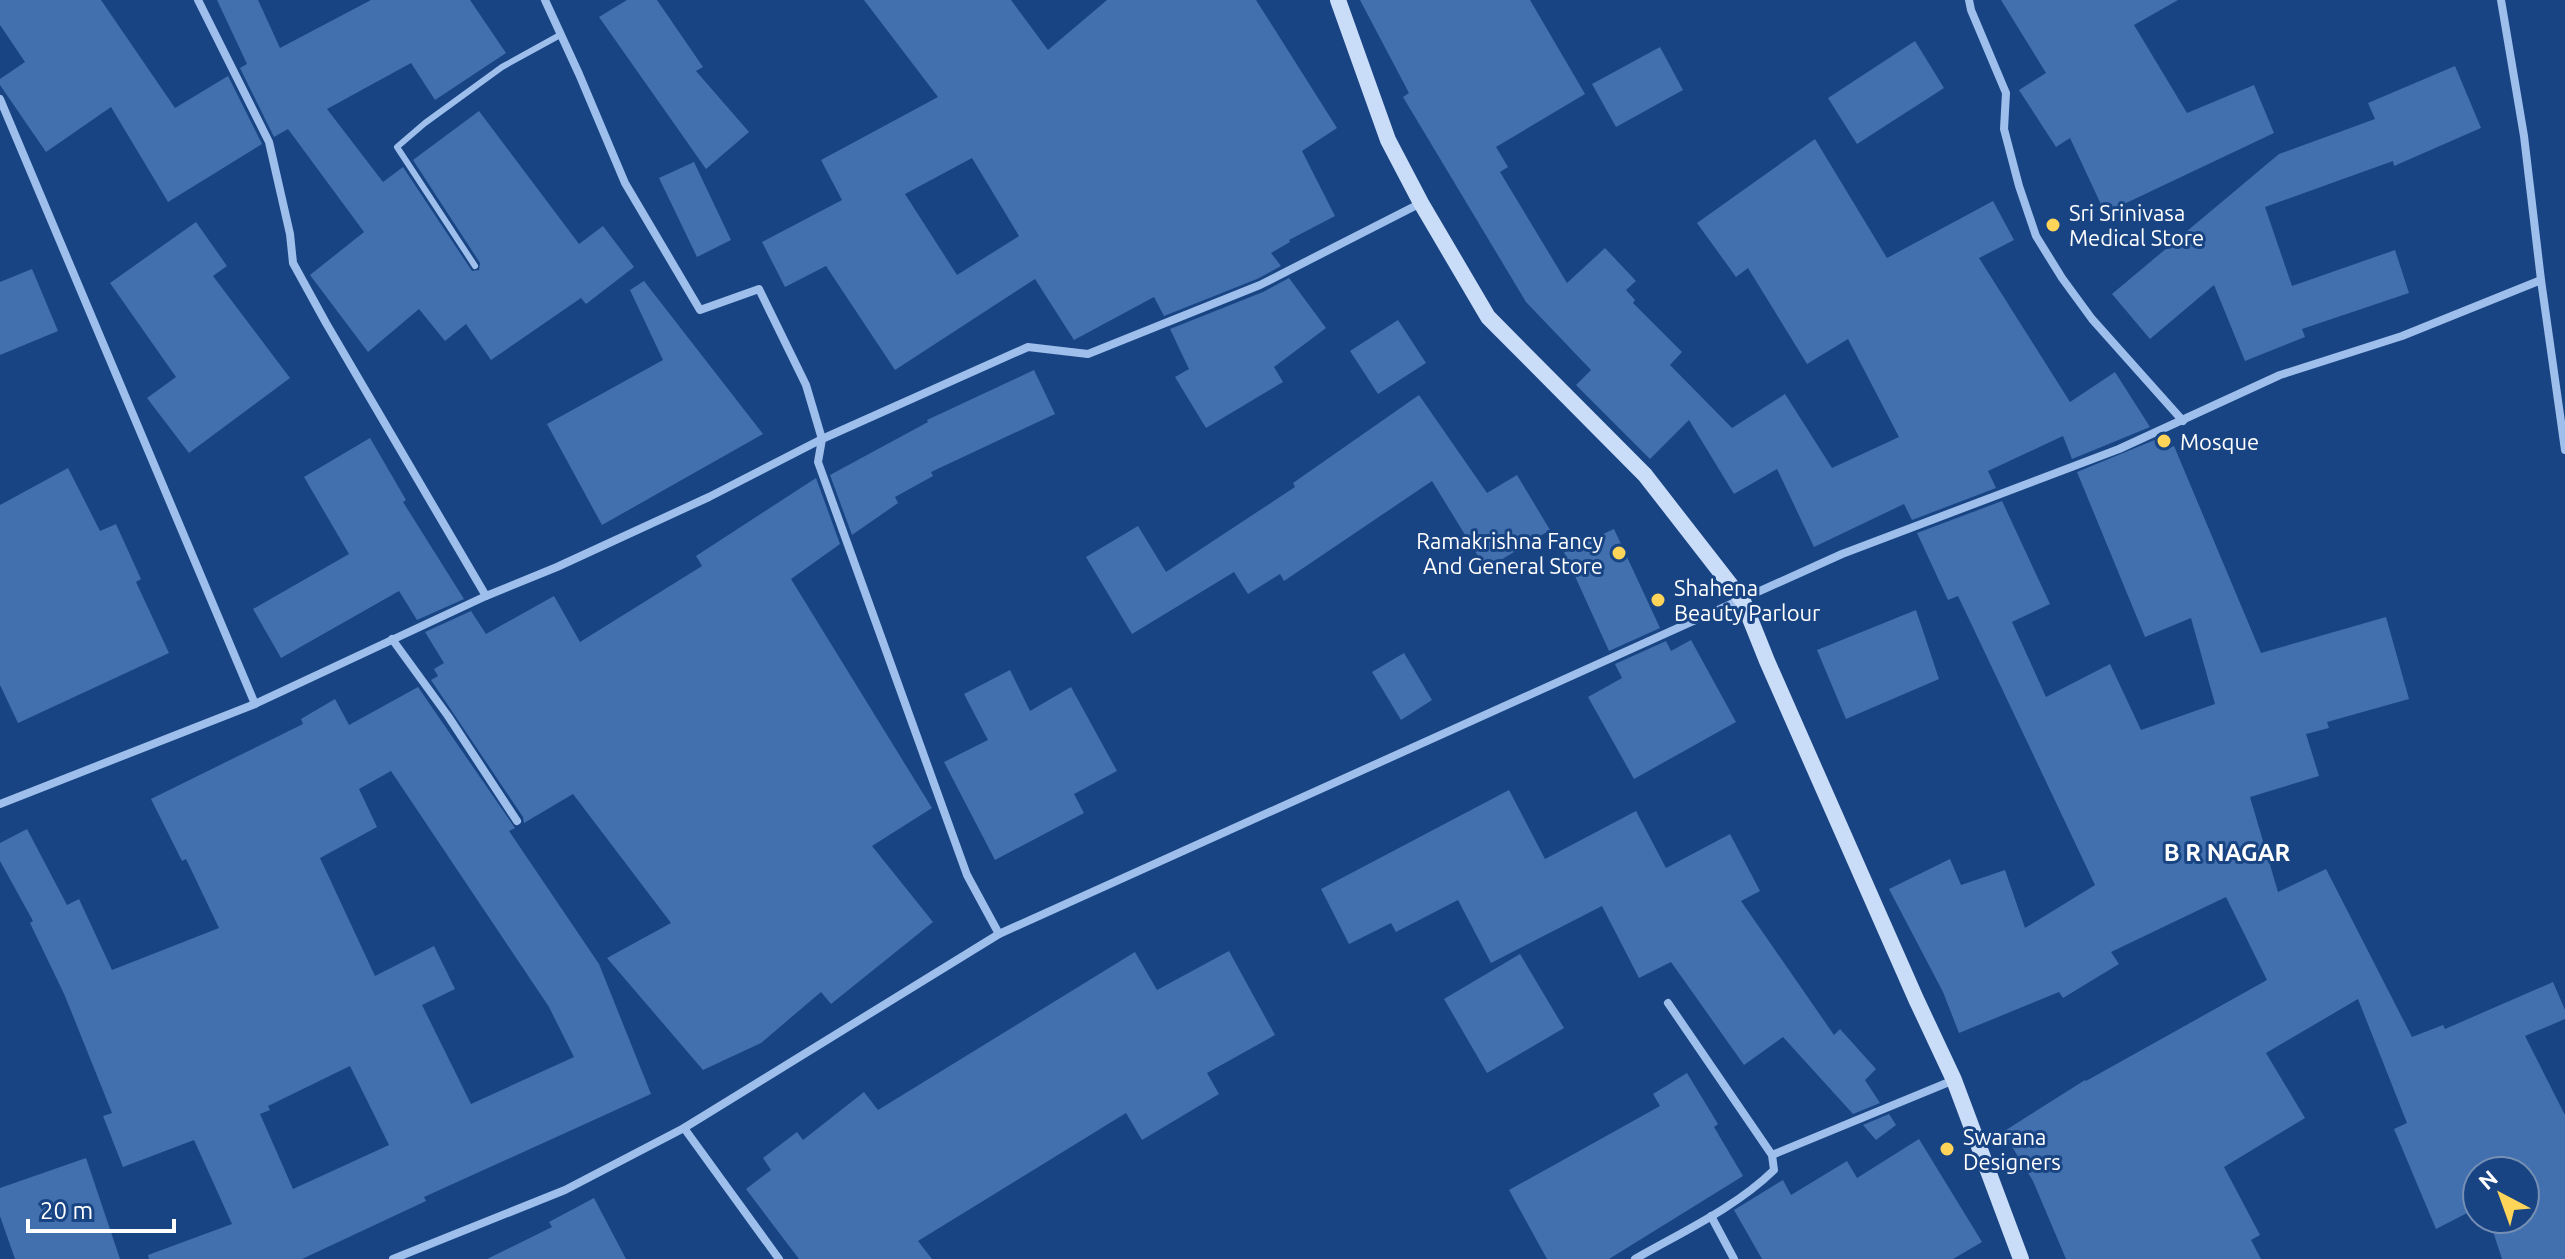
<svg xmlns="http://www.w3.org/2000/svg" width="2565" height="1259" font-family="Ubuntu,sans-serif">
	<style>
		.building { fill: #426fad; fill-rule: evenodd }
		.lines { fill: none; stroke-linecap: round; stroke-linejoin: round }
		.lane { stroke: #9ebfeb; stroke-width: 6 }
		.street { stroke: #9ebfeb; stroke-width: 8 }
		.secondary { stroke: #caddf8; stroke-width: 16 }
		.poi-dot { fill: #fed459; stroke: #194483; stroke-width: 3 }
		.labels { text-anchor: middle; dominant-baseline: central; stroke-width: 6; stroke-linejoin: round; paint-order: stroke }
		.poi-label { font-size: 22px; fill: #fff; stroke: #194483; text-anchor: start }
		.neighbourhood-label { font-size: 24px; font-weight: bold; fill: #fff; stroke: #194483 }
	</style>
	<rect width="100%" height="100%" fill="#194483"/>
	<g class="building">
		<polygon points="0,0 101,0 175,108 228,76 262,144 168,202 111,107 46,152 0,85 0,79 25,62 0,25"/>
		<polygon points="217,0 258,0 280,48 371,0 470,0 506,53 435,100 411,63 327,109 383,182 403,167 472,271 479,270 480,263 413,160 479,111 579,244 603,226 634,267 586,304 581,298 491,360 466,324 445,341 419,309 368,352 310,275 364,232 288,129 274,137 240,68 247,64"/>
		<polygon points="627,0 657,0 703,67 696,71 749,132 706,169 599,17"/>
		<path d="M864,0H1011L1048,50L1107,0H1256L1337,128L1302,151L1335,216L1289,240L1290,242L1271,253L1281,266L1257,279L1164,316L1154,297L1074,340L1035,279L895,370L826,266L785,287L762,242L842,200L821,160L938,97ZM972,158L1019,236L957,275L905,194Z"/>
		<polygon points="1360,0 1530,0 1585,94 1496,147 1508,167 1500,172 1567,283 1605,248 1636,281 1626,290 1635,300 1633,303 1682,352 1670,365 1732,428 1785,394 1832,468 1899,437 1848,339 1807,364 1748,268 1736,277 1697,223 1815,139 1887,258 1993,201 2014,240 1979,258 2070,402 2115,372 2150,427 2072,459 2063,436 1988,471 1996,488 1912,520 1904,504 1814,547 1777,469 1734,494 1689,420 1650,459 1576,385 1591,370 1526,302 1403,97 1409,93"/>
		<polygon points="2001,0 2178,0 2134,25 2187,113 2254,85 2274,133 2105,213 2070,138 2056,147 2019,90 2046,73"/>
		<polygon points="1915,41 1944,88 1857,144 1828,98"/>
		<polygon points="1660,47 1683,90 1616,127 1592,84"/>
		<polygon points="2455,66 2481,128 2394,166 2393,161 2265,207 2292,286 2395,250 2409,293 2302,329 2305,337 2245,361 2214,285 2150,339 2112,294 2279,154 2375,119 2368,103"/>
		<polygon points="694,162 731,240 697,257 659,178"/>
		<polygon points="196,222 227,266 213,276 290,378 189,453 147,398 176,377 110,283"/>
		<polygon points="32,269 58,331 0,355 0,282"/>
		<polygon points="1289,278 1326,328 1274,367 1283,382 1206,428 1175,377 1189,369 1170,329 1263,292"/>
		<polygon points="644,281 763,434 602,525 547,424 663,360 630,290"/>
		<polygon points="1398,320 1426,363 1378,394 1350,351"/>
		<polygon points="1034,370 1055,414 931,472 933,476 895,497 898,503 852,535 830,475 928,422 927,420"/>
		<polygon points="1419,395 1487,493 1517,475 1550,530 1486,569 1432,481 1284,581 1280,574 1248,594 1234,572 1132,634 1086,557 1138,526 1166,572 1295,487 1293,483"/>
		<polygon points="370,438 406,500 403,502 464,599 417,620 399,591 281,658 253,609 349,554 304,477"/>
		<polygon points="2157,439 2164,450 2174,446 2261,653 2386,617 2409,699 2327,722 2329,728 2306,734 2319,776 2250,797 2278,892 2326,869 2412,1037 2443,1025 2445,1029 2553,982 2565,1010 2565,1019 2525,1036 2565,1115 2565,1259 2502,1259 2489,1219 2525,1219 2525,1171 2477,1171 2477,1208 2436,1229 2394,1129 2407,1123 2358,999 2266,1053 2305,1118 2224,1167 2260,1235 2251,1240 2261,1259 2066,1259 2033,1181 2003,1132 2085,1080 2086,1081 2267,980 2226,897 2111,952 2119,964 2063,998 2059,992 1959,1033 1943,992 1889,889 1950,859 1961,885 2005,870 2025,928 2095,885 1958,596 1948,600 1917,533 2002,501 2050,604 2012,622 2046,697 2110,664 2141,730 2215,704 2191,618 2145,637 2077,472"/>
		<polygon points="68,468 100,531 116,524 141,579 136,582 169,653 18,723 0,685 0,505"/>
		<polygon points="816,478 840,544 791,579 932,808 872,846 933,922 831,1004 821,992 761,1043 703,1070 607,958 671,923 573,794 524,823 523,817 431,680 438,676 434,669 444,663 425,632 471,611 486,634 554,596 580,642 702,566 696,556"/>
		<polygon points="1614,529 1660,628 1609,651 1564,552"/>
		<polygon points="1916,610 1939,679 1846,719 1817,650"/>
		<polygon points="1691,640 1736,722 1634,779 1588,697 1622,678 1615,664 1666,641 1671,651"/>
		<polygon points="1404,653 1432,700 1401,720 1372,672"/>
		<polygon points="1010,670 1030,711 1071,687 1117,771 1074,794 1084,813 995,860 944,762 988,740 964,694"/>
		<path d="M418,687L515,828L509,831L599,964L651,1094L424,1197L426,1201L302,1259H149L148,1255L232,1224L194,1140L123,1167L103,1116L112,1113L65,996L30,923L33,921L0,861V843L27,829L67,905L79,899L112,970L219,928L186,859L182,861L151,799L303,724L301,719L335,699L349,725ZM391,771L549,1007L574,1057L471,1104L422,1005L455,989L434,946L375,976L320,858L377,827L359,789ZM350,1066L389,1145L293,1189L260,1114L270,1110L268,1106Z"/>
		<polygon points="1509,790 1545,859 1636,811 1666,868 1730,834 1760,891 1741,901 1834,1035 1840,1029 1876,1069 1865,1080 1880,1103 1853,1114 1783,1037 1744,1065 1671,962 1639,978 1602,906 1491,963 1458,900 1396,932 1391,923 1349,944 1321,889"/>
		<polygon points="1229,951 1275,1035 1207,1073 1219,1094 1142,1140 1126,1113 918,1241 932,1259 799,1259 746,1189 771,1170 763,1158 797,1132 803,1140 864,1092 878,1110 1135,952 1157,990"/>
		<polygon points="1520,954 1564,1028 1487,1073 1444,999"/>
		<polygon points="1687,1073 1718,1124 1714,1127 1743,1176 1609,1259 1547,1259 1509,1190 1660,1106 1653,1094"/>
		<polygon points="1889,1114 1896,1125 1876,1140 1863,1125"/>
		<polygon points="1919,1139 1982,1242 1953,1259 1762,1259 1734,1210 1783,1180 1791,1195 1847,1161 1857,1178"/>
		<polygon points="86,1158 120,1259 15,1259 0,1216 0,1188"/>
		<polygon points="594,1198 626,1259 487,1259 552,1227 549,1222"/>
	</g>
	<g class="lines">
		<polyline class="lane" points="475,266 397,147 425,123 502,67 560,35"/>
		<g class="street">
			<polyline points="198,0 269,142 290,234 293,263 326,323 486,596"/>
			<polyline points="545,0 579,74 625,183 700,310 759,289 806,385 822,439 818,462 967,875 999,934"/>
			<polyline points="1969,0 1971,10 2006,93 2004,129 2019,186 2036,236 2062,278 2092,319 2183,421"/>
			<polyline points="2501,0 2524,136 2541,280 2565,450"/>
			<polyline points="0,99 255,704"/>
			<polyline points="392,639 448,716 517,821"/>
			<polyline points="0,804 255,704 486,596 557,567 709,497 822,439 1028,347 1088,354 1260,285 1421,203"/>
			<polyline points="1668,1003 1772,1155"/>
			<polyline points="684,1128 779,1259"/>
			<polyline points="1711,1216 1734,1259"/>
			<polyline points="393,1259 565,1190 684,1128 999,934 1842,554 2119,449 2280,375 2402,336 2541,280"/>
			<path d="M1635,1259C1682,1232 1735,1208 1774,1170L1772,1155L1954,1080"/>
		</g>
		<polyline class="secondary" points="1338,0 1388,140 1421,203 1488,317 1645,475 1743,601 1767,661 1916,999 1954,1080 2021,1259"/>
	</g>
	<g class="poi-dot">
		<circle cx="2053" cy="225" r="8"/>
		<circle cx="2164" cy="441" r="8"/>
		<circle cx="1619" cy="553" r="8"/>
		<circle cx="1658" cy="600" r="8"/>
		<circle cx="1947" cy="1149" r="8"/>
	</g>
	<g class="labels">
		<g class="poi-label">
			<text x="2069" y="212">Sri Srinivasa<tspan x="2069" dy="25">Medical Store</tspan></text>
			<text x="2180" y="441">Mosque</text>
			<text x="1603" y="540" text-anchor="end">Ramakrishna Fancy<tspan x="1603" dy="25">And General Store</tspan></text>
			<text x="1674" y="587">Shahena<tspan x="1674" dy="25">Beauty Parlour</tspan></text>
			<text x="1963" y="1136">Swarana<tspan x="1963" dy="25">Designers</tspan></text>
		</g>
		<g class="neighbourhood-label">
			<text x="2227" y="852">B R NAGAR</text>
		</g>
	</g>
	<g transform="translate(2501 1195) rotate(319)"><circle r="38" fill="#194483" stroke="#758fb5" stroke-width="2"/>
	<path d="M0-6L14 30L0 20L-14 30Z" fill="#fed459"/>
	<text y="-12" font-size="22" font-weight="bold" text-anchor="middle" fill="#ffffff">N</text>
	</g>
	<path d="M28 1219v12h146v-12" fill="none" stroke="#ffffff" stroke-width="4"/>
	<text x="40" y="1219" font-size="24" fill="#ffffff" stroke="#194483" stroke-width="6" paint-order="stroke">20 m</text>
</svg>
